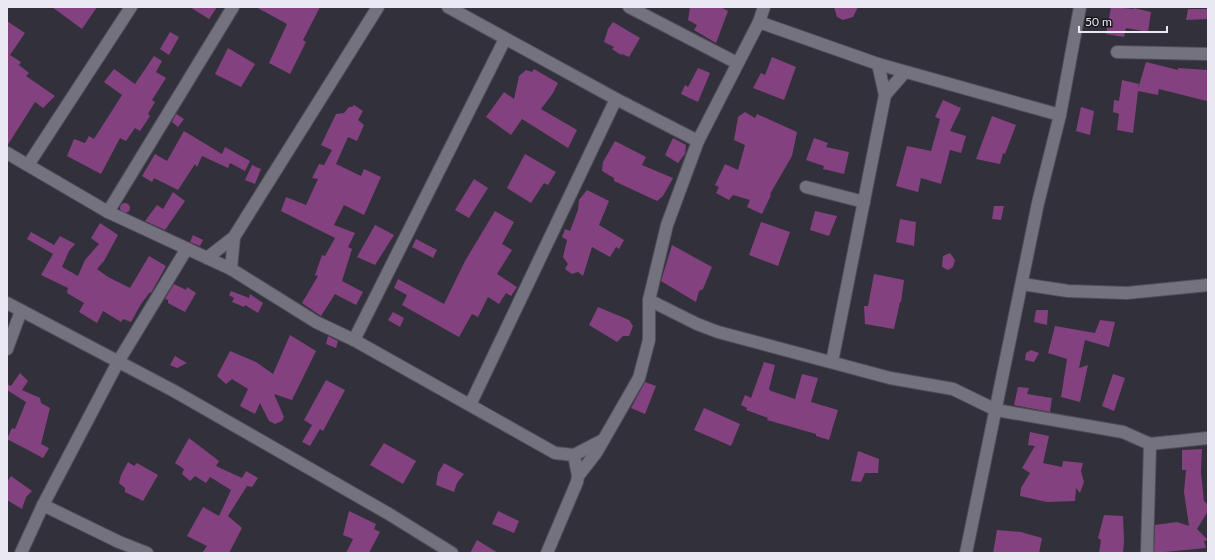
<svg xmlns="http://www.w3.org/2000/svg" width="1215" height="560" font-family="Lato,sans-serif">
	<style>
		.building { fill: #83427f }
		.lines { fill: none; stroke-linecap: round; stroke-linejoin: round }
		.minor-casing { stroke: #504e58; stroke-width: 14 }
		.minor { stroke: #75727f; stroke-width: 12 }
	</style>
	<rect width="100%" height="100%" fill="#32303b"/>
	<g class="building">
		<polygon points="52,7 97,7 82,29"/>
		<polygon points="190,7 217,7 209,19"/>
		<polygon points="256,7 320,7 303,40 306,42 290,74 269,63 287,24"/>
		<polygon points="690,7 721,7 728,11 716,43 694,30 697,25 688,20"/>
		<polygon points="834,7 858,7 853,17 843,20 837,17"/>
		<polygon points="1111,7 1134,9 1134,8 1151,12 1148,32 1126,28 1124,37 1106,34"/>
		<polygon points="1188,9 1208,9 1208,19 1186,20"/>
		<polygon points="7,21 25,33 10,55 21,62 19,65 29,73 26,76 55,96 43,108 35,102 7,146"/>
		<polygon points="613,22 640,38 629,57 622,54 621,55 612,49 614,47 604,42 608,29"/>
		<polygon points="170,32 179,37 169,55 160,49"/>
		<polygon points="228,48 255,64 241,87 215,74"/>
		<polygon points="154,56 162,61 156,72 166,78 152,100 155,102 148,114 150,116 140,131 135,128 126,141 120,138 101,174 67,156 74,139 85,143 89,136 94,139 122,95 104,82 114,69 135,84"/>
		<polygon points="772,57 796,67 784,100 753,88 761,73 765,75"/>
		<polygon points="1146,62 1178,70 1178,68 1208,70 1207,101 1159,89 1158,95 1138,91 1133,133 1117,130 1119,114 1113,112 1114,100 1119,101 1122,80 1139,84 1138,89"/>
		<polygon points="698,68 710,73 698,102 681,94 685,85 688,87"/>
		<polygon points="534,69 558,83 553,93 541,109 577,130 568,148 522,119 511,135 486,117 504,92 514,99 519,76 526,70 532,72"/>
		<polygon points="943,100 961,108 950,131 966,136 961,153 950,150 941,184 921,178 918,192 896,186 907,146 931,151 940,119 935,117"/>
		<polygon points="354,105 363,111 358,120 364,125 357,141 348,137 336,164 361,176 364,169 381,177 364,215 344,205 334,225 355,233 348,247 352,249 342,281 363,292 356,305 335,294 321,316 302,303 318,276 315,275 322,255 325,256 335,238 281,211 286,197 306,205 318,179 312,178 319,164 324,165 332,150 321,145 336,114 344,113 349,107 352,107"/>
		<polygon points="1081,107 1094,111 1090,135 1076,131"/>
		<polygon points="745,112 755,118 757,114 797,132 792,156 770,194 771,195 762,214 747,207 750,200 733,195 729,200 716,193 719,187 715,185 725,164 738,170 745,145 734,140 738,117"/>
		<polygon points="176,114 184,119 178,127 172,122"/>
		<polygon points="992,116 1016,125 1005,154 1003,153 1000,164 976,159"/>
		<polygon points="184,131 222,154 225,147 250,161 245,171 230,163 228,168 202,156 197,167 195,164 178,190 154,178 152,182 142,176 155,154 167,161"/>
		<polygon points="673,138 686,145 685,154 678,163 665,155"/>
		<polygon points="814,138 828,143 826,147 849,152 844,174 823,169 824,166 806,160"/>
		<polygon points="615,141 646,157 642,165 673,178 663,196 657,201 614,181 614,178 602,171 603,162"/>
		<polygon points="525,154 556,172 548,185 544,183 531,203 507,188"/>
		<polygon points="252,165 261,169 255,184 245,180"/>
		<polygon points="474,179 488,188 469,218 455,210"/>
		<polygon points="587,190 609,201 599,225 624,240 619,249 616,247 610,257 592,247 583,276 578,272 572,274 565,269 568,264 563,257 567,240 562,237 565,229 570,231 578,210 579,200"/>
		<polygon points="173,192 185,201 165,230 145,221 157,205 163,209"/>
		<circle cx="125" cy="208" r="5"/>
		<polygon points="994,206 1004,206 1001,220 992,219"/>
		<polygon points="495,211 514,222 502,244 512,250 497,274 517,287 511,296 506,293 499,304 488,297 478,317 472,314 459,337 402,305 407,295 394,288 398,279 444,304 465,261"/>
		<polygon points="815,211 837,216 829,236 810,230"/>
		<polygon points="900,219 916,222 914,246 896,242"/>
		<polygon points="761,222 790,232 778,266 749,255"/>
		<polygon points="100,223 118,235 104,261 97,269 108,277 130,288 149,256 166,266 151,293 150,292 141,304 131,322 123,319 121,322 103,311 97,323 79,312 84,303 67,293 68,288 41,275 53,254 27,239 31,232 54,245 60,236 75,244 69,251 62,267 78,276 85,260 99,244 91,238"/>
		<polygon points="375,225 394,235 375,265 357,257"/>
		<polygon points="193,235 203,240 200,246 190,242"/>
		<polygon points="416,239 437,250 433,258 412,247"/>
		<polygon points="672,245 712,267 703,289 699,291 696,302 661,281"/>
		<polygon points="950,253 955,260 953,267 948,270 942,267 943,256"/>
		<polygon points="874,274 904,280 901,302 900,302 894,329 865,324 864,306 868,306"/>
		<polygon points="174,284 186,290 187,287 196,293 185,312 168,303 168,300 165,299"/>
		<polygon points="231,291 249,298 250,294 263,303 258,313 245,305 244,307 232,302 234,298 229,295"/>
		<polygon points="598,307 629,320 633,326 629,336 623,336 617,342 589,325"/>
		<polygon points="1036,310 1048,310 1047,325 1034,322"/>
		<polygon points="393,312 404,318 400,327 388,320"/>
		<polygon points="1100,320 1115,322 1109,347 1085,340 1079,368 1088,365 1080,402 1061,397 1067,359 1048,353 1055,326 1095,333"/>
		<polygon points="290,335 316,351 292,400 274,394 284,417 282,421 275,424 269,421 260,403 255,414 240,406 248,389 232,379 226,384 217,376 230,351 256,362 273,374"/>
		<polygon points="328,336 338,341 336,348 326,344"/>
		<polygon points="1031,350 1039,353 1034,362 1025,360 1026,353"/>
		<polygon points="175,356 187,363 177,368 170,365"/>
		<polygon points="764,362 775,365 769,389 771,391 795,399 802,374 818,378 811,402 838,410 829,440 816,436 816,434 767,420 768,418 746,410 747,408 741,405 745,395 751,398"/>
		<polygon points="20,373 28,381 22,390 40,398 41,403 50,408 41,444 49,448 43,458 7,439 12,428 15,429 26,402 7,390 7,384 11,386"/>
		<polygon points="1113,374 1125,378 1114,411 1102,406"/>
		<polygon points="326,380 345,390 323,431 320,429 310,446 302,442 312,425 304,420"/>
		<polygon points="645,382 656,386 645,414 631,408"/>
		<polygon points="1018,387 1029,388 1027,394 1052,398 1050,412 1014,405"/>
		<polygon points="704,408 740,424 731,446 694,430"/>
		<polygon points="1030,432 1049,436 1043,463 1062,467 1063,461 1083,463 1081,471 1084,482 1080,493 1076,488 1075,501 1047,502 1020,496 1021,488 1030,473 1022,468 1035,446 1028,445"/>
		<polygon points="189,438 219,461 216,466 242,478 246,471 258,478 252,487 247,486 228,516 242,528 229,553 202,553 207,546 187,536 203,507 219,516 231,490 210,477 206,483 195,476 190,481 182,474 184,469 175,463"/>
		<polygon points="384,443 416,461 403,484 370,465"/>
		<polygon points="1202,449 1201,472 1204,501 1207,504 1208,511 1197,529 1208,540 1204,541 1206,548 1154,553 1155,525 1177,522 1189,526 1184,492 1186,470 1182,470 1182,450"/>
		<polygon points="858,451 879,459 878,473 865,473 861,482 851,481"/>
		<polygon points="128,462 134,466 137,463 158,475 143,501 125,492 125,488 119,483 121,475"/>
		<polygon points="444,463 464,474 457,483 454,492 436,485 438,473"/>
		<polygon points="11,476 32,491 26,497 22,509 7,500 7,482"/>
		<polygon points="349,511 376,524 374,529 380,532 369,553 346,553 353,539 343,535"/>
		<polygon points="498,511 519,521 514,533 492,524"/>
		<polygon points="1104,515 1123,516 1124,542 1123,553 1099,553 1101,540 1098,538"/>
		<polygon points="997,530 1021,532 1042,538 1039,553 993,553"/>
		<polygon points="477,540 498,553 470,553"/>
	</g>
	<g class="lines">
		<defs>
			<g id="minor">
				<polyline points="448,7 616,99 698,141"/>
				<polyline points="629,7 737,63"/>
				<polyline points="759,22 878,64 1060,115"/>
				<polyline points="1117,52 1208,54"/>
				<polyline points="885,95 905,72"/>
				<polyline points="7,153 108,212 231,269 316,322 354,340 505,39"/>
				<polyline points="28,165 131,7"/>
				<polyline points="806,187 864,202"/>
				<polyline points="108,212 233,7"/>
				<polyline points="207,258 234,237 378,7"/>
				<polyline points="231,269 234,237"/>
				<polyline points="1022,284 1068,291 1127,293 1208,285"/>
				<polyline points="649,300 697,324 718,332 890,378 953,389 996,410 1123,432 1150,444 1208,438"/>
				<polyline points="7,303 174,391 389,514 452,553"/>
				<polyline points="354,340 555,453 574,455 578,476 577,482 547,553"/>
				<polyline points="7,349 21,311"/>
				<polyline points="832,362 885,95 878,64"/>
				<polyline points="470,405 616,99"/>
				<polyline points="574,455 601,441"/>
				<polyline points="578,476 596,453 639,378 649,340 649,300 667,225 698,141 759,22 764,7"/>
				<polyline points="43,505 119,542 147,553"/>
				<polyline points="21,553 43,505 118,362 186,250"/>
				<polyline points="966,553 1038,203 1060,115 1080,7"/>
				<polyline points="1147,553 1150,444"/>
			</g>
		</defs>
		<use href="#minor" class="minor-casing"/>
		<use href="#minor" class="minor"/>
	</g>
	<rect width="1215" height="560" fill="none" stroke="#eae8f0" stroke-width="16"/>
	<path d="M1079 26v6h88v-6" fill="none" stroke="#eae8f0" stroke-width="2"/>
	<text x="1085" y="26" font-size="12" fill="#eae8f0" stroke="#1a191e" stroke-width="3" paint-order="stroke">50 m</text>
</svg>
